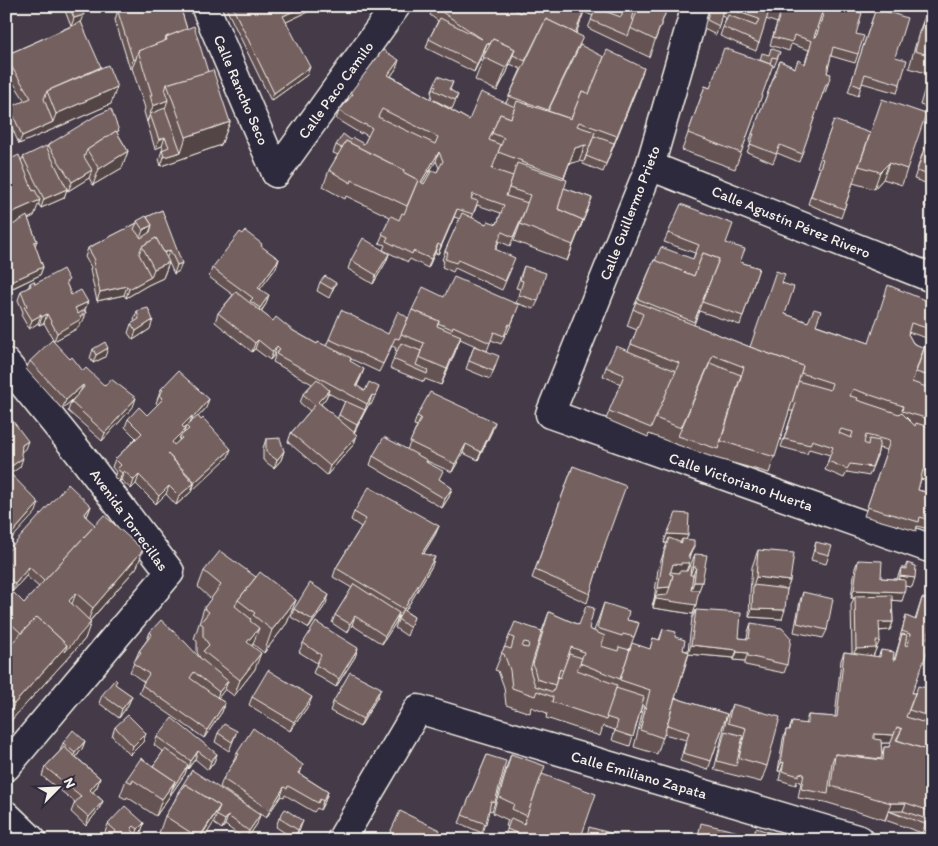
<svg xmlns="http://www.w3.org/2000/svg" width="938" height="846" font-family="Itim,sans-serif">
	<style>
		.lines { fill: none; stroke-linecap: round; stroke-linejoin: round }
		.minor-casing { stroke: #f4f1e8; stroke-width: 31 }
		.minor { stroke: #2f2a3d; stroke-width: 28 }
		.wall { fill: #655353; stroke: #f4f1e8; fill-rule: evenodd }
		.shaded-wall { fill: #524444; stroke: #f4f1e8 }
		.building { fill: #756161; stroke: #f4f1e8; fill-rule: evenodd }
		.labels { text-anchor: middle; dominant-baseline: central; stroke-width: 4; stroke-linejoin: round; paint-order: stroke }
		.street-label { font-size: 15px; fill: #f4f1e8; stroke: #2f2a3d }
	</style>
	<rect width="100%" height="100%" fill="#443a48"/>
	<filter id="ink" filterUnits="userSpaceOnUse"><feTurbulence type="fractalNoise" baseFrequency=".02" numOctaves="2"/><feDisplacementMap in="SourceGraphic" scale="10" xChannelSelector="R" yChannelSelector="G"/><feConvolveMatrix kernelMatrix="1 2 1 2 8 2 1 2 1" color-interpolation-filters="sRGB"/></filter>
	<g filter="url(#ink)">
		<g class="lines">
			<defs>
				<g id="minor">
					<polyline points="205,6 276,173"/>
					<polyline points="696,6 650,166 550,414 932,549"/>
					<polyline points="650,166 932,278"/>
					<polyline points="276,173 396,6"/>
					<polyline points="6,363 80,454 170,572 6,767"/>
					<polyline points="6,815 32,840"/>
					<polyline points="341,840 418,709 860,840"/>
				</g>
			</defs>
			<use href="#minor" class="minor-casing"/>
			<use href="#minor" class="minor"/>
		</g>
		<g class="wall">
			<polygon points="66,6 80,6 84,15 81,22 111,104 19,144 7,116 10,107 25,101 6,71 6,55 71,26 65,11"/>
			<polygon points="115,6 180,6 187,29 208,72 230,122 221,145 161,166 159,159 162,150 163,150 162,146 155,149 144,112 145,108 132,68 130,69 115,20 117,13"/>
			<polygon points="225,6 320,6 286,22 307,75 271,101"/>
			<path d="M433,6L521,13L524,6H668L649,57L588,28L593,16L584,12L576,34L580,45L638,85L603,172L583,164L588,151L584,162L579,161L569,164L564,179V188L592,198L567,261L514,241L523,216L510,246L499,241L496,249L512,267L502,290L455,268L453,272L442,267L444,261L442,260L445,251L460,219L454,217L438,254L435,253L428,268L410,259L408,262L383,250L385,245L379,243L390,217L346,196L345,199L323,187L329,170L338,155L333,153L336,145L351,140L364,144L368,136L361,132V134L336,119L339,111L347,101L350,93L396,69L391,76L431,99L432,94L431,93L434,85L453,82L450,90L458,95L452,109L434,100L469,120L506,103L509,96L521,69L510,64L507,72L497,91L475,80L486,52H484L474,72L426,48L429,39L438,21L430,15ZM436,161L439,168L437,172L424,184L422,183ZM477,205L501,213L497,224H486L472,218Z"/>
			<polygon points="710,6 824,6 814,37 816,37 826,6 856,34 858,54 855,63 831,56 827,73 828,84 825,93 823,92 799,162 777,153 773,163 747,152 751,143 749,142 780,61 795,68 805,63 809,50 791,44 789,51 770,45 777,23 766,19 756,51 720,36 726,18 721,16 719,26 716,35 704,29 707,15"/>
			<polygon points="925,16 932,18 932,109 920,105 929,74 909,68 919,32"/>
			<polygon points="873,17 895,57 900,84 897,93 862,83 858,96 848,92"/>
			<polygon points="780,52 774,67 772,66 735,169 682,150 705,86 710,88 769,55"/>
			<polygon points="834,120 907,169 902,185 883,179 874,189 853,183 841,218 808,204 820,168 817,167"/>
			<polygon points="932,124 932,208 924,206 931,185 914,179"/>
			<polygon points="118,134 128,151 122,168 93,185 89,178 68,191 66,187 67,189 64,198 41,208 38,203 34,216 28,219 37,241 35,246 43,267 40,275 9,290 10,306 6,308 6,161 21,161 23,157 47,148 48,145"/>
			<polygon points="162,210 179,271 174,274 169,263 163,278 148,285 126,298 124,295 97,301 90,270 91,267 85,257 88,248 137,223 137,221 147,217"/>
			<path d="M668,233L726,243L740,262L759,268L740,325L699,311L694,325L750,347L782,283L785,314L869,343L932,303V530L917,526L916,531L864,516L887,450L879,448L877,456L869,476L847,472L844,478L825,470L830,455L809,449L807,454L781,447L793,411H789L769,473L715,458L675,444L649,434L648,437L606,419L621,384L603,376L606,367L628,351L637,330L627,326L633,309L654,260L693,259L695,253L664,242ZM931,327L924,348L913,343L908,334V332L927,338ZM921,479L930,482L927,492L918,490Z"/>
			<path d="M261,247L279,259L276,268L260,289L266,304L261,312L273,321L292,330L317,344L326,346L329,339L388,334L408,318L444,297L516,314L507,334L506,333L501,344L491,340L487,351L460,339L441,385L425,379L424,382L390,368L397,351L395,350L396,348L392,346L379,372L351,359L350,361L361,377L357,386L365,391L379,387L371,405L369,404L354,433L357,435L354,444L327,475L288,442L291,433L310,411L300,403L303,394L312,384L273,362L275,356L274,355L270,360L255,349L252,352L215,322L218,313L233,295L209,277L212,268ZM328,393L345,402L337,419L321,404L326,398Z"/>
			<polygon points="389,254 386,262 373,284 348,269 351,260"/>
			<polygon points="524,266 538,301 534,309 516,303 520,289 516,288"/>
			<polygon points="320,282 336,283 329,298 317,291"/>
			<polygon points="30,283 35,284 67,285 71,295 88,302 85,310 86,313 83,322 80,324 78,328 54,341 44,323 39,325 38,323 29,329 21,315 23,312 18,300 21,291 28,288"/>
			<polygon points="137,311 150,329 133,340 128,333 131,324 135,322 134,320"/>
			<polygon points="474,346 496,365 490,379 466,369"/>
			<polygon points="93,349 105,357 93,363 90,358"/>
			<polygon points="70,359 83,371 105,386 133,407 102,441 68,411 71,402 74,399 62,409 26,369 30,361"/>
			<polygon points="161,389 206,408 198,417 228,457 191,490 191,492 176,505 166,494 156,504 136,484 131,489 121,480 119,482 114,477 116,472 112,467 115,459 136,438 125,427 128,419 147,415 158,405 156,403"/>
			<polygon points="417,416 492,431 478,460 463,453 452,472 427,461 427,462 440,480 452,488 449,497 442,508 370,465 373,456 407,450 417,426 414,425"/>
			<polygon points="266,439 284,451 281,460 274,468 263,460 263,448"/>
			<polygon points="573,466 605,544 587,603 532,578"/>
			<polygon points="91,506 88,514 86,517 137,567 90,621 85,639 6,726 6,649 10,645 6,641 6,595 9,598 24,603 39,587 26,576 12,592 6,587 6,553"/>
			<polygon points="354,512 439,526 435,535 424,553 432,566 405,611 414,617 407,636 395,628 399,617 398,616 396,622 382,644 352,625 347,633 332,623 335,615 352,588 333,577 336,568 361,527 351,520"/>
			<polygon points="667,534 687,539 690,557 689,566 690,566 695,554 702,582 699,590 693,614 653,608 658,569 667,543 664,543"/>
			<polygon points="816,542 829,555 826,564 811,560"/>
			<polygon points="758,550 790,581 787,589 782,619 749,617 750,593 752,567"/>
			<path d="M858,560L881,578L897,579L901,568H905L907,563L912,587L905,586L902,601L892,600L893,622L890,630L879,631L876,649L873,656L878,657L881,650L894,660L900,640H899L906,616L915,620L922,598L912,693H915L932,689V807L922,833L885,820L825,802L798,798L801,782L797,781L796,785L779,780L781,771H778L783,739L786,730H789L792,722L805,724L808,715L835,717L841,660L844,652L852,653L851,605L854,598H851L855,568ZM881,743H890L889,747H884L882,755Z"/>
			<polygon points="204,571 256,577 296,600 287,623 264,653 253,644 252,646 255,669 234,696 225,689 218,698 225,703 222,712 204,738 139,693 144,682 130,672 139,651 147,640 150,632 200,658 197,652 197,641 194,639 204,608 211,599 198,587"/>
			<polygon points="803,592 827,630 823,638 794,632 800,601"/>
			<polygon points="604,603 627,620 639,623 628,653 650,649 653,638 659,640 663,629 675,637 683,650 688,651 692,618 696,610 739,638 747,639 748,632 751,623 787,665 784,673 745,665 745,661 734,660 734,658 689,654 675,698 727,714 708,770 680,761 686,740 664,734 657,754 634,747 644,706 642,706 630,746 612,740 615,730 603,726 600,736 546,718 547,713 531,707 530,713 506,705 504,687 498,671 495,670 509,636 542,631 549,612 579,625 594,631"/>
			<polygon points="326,604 309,628 291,617 294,609"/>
			<polygon points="303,643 358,648 355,657 336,687 313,673 317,663 299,652"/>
			<polygon points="116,685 132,696 128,705 119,718 99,703 102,695"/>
			<polygon points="378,696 360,727 330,711 333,702"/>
			<polygon points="252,697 309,705 290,731 249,705"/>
			<polygon points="732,704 767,766 761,782 714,770 726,720"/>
			<polygon points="115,727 146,733 143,742 130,755 112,736"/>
			<polygon points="237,731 229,751 215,742 218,733"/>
			<polygon points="157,737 217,754 214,762 208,770 195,759 188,769 187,768 185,774 156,816 127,797 126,799 120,796 126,780 153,766 163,752 154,745"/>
			<polygon points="85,741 82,749 76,757 100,778 97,787 93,792 103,801 99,809 86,826 71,812 75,802 42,776 45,767 60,751 63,743"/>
			<polygon points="237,753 300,774 328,792 325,801 320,810 317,808 314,812 285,795 284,797 281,796 266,818 220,787 223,779 234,762 233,761"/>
			<polygon points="511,754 542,774 580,840 509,840 504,838 508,827 506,826 508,820 493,813 505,771"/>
			<polygon points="487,755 495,802 492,811 489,810 482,833 459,823"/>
			<polygon points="178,792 257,824 246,840 225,825 222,829 213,823 203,840 170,840 159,833 165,816 175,800"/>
			<polygon points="279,818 300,829 294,839 276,827"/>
			<polygon points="144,823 141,832 138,835 111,838 105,832 108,824"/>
		</g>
		<g class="shaded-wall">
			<polygon points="124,6 140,6 120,18"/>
			<polygon points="305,6 320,6 280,25 283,16"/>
			<polygon points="84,15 81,23 71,27 74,18"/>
			<polygon points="487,43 484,52 474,72 477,64"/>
			<polygon points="515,49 507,72 497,91 506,68"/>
			<polygon points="136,59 132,68 130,69 133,60"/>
			<polygon points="399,60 396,69 385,84 388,75"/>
			<polygon points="310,67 307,75 271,101 274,93"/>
			<polygon points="644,68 638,85 611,152 617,136"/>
			<polygon points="117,87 111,104 19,144 22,136 53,122 56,114"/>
			<polygon points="168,100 162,117 150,114 147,122 153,106"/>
			<polygon points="230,122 221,145 161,166 164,157 181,152 186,137"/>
			<polygon points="165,137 162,146 155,149 159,140"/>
			<polygon points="585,145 579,161 569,164 558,193 575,148"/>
			<polygon points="128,151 122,168 93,185 99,169"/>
			<polygon points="439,152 436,161 418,190 421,182"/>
			<polygon points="889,163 883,179 874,189 880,172"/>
			<polygon points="92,170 89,178 68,191 72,182"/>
			<polygon points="67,189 64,198 41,208 44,199"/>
			<polygon points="40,200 34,216 6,229 6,215"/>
			<polygon points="589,206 567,261 573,245"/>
			<polygon points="457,209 454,217 438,254 441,246"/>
			<polygon points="152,225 146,241 137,247 143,230"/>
			<polygon points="438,244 435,253 428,268 431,259"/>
			<polygon points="170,250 166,259 158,256"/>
			<polygon points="389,254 386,262 373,284 376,275"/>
			<polygon points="279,259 276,268 255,296 258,288"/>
			<polygon points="169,262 163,278 148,285 126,298 129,289 151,277 154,269"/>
			<polygon points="182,263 179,271 174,274 177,265"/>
			<polygon points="43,267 40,275 6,291 6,284"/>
			<polygon points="127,286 124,295 97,301 100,292"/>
			<polygon points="269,295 266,304 257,316 260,308"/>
			<polygon points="13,297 10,306 6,308 6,301"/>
			<polygon points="88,302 84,311 72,317 75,308"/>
			<polygon points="86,313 83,322 80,324 78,328 54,341 57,333 80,316"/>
			<polygon points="47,314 44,323 39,325 42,317"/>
			<polygon points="41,315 38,323 29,329 32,320"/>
			<polygon points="153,320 150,329 133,340 136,331"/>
			<polygon points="461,336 455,353 441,385 447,369"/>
			<polygon points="258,340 255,349 252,352 255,343"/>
			<polygon points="277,346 274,355 270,360 273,352"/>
			<polygon points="108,348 105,357 93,363 96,355"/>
			<polygon points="364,369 361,377 353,394 356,385"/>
			<polygon points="83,385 79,394 62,409 66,400"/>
			<polygon points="329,390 326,398 315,411 318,402"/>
			<polygon points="372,395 369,404 364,413 367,404"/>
			<polygon points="136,398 133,407 102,441 105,433"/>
			<polygon points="209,399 206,408 190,426 193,418"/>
			<polygon points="365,410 361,419 354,433 357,425"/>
			<polygon points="192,416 189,425 186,426 185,429 182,426"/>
			<polygon points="495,422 492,431 478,460 481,452"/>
			<polygon points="185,429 182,437 180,436 179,441 169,451 172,442"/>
			<polygon points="357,435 354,444 327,475 330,466"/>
			<polygon points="28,441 25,449 19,454 22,445"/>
			<polygon points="466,444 463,453 452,472 455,464"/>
			<polygon points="231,449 228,457 192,491 195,482"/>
			<polygon points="284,451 281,460 274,468 277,460"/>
			<polygon points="23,458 20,467 6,477 6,470"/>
			<polygon points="124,471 121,480 119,482 122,473"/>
			<polygon points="139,475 136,484 131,489 134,480"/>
			<polygon points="194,483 191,492 176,505 179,496"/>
			<polygon points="169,486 166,494 156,504 159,496"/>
			<polygon points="452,488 449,497 442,508 445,499"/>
			<polygon points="39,503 36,512 6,545 7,539"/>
			<polygon points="91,506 88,514 81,523 84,515"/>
			<polygon points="439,526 435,535 419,561 422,553"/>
			<polygon points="667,534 688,535 685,543 682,539 680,543 664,543"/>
			<polygon points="694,546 687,563 689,563 683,580 667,581 673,564 681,563 688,557"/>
			<polygon points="143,550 137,567 87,624 93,608"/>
			<polygon points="435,557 432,566 401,618 404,609"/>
			<polygon points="29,567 26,576 12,592 15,584"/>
			<polygon points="693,567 696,567 690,584 687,584"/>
			<polygon points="900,576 915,578 912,587 897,585"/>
			<polygon points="756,577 790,581 784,597 753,586"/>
			<polygon points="694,582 702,582 696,599 688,598"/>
			<polygon points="670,587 696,605 693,614 653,608 656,596 653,605 652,605 658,588"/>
			<polygon points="854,590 905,592 902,601 855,598 855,596 854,598 851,598"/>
			<polygon points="76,593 70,609 69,601"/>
			<polygon points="329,595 326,604 309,628 313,620"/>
			<polygon points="296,600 287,623 264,653 272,630"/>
			<polygon points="752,609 785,610 782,619 749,617"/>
			<polygon points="399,613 396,622 382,644 385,636"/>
			<polygon points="355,616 352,625 347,633 350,624"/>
			<polygon points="91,622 85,639 6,726 14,704 67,645"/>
			<polygon points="879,622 893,622 890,630 876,631"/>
			<polygon points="259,628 253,644 241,658 247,642"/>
			<polygon points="880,640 873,656 852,657 856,649 876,641"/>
			<polygon points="691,645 737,650 734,658 688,654"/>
			<polygon points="358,648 355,657 336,687 339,679"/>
			<polygon points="737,652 748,653 745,661 734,660"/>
			<polygon points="261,653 255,669 234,696 240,680"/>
			<polygon points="228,681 225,689 216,701 219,692"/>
			<polygon points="381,688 378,696 360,727 363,719"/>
			<polygon points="132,696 128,705 119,718 122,709"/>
			<polygon points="312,697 309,705 290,731 294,722"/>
			<polygon points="225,703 222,712 204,738 207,730"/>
			<polygon points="146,733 143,742 130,755 133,746"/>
			<polygon points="874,734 894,735 891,743 871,743"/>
			<polygon points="85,741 82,749 72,762 75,753"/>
			<polygon points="198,751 195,759 188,769 191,761"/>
			<polygon points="217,754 214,762 208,770 211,761"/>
			<polygon points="784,762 781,771 778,771 781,763"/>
			<polygon points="188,765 185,774 169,797 172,789"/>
			<polygon points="303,765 300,774 295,782 298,773"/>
			<polygon points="100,778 97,787 87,799 90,790"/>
			<polygon points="175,781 169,797 156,816 162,799"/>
			<polygon points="284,787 281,796 266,818 270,810"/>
			<polygon points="328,792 325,801 320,810 323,801"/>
			<polygon points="103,801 99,809 86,826 89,817"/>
			<polygon points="891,803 906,803 901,816 889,811 885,820"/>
			<polygon points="220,806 214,822 203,840 199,840"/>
			<polygon points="260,815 257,824 246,840 249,831"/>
			<polygon points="228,816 225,825 222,829 225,820"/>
			<polygon points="303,821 300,829 294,839 298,830"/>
			<polygon points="144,823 141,832 135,838 138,829"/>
		</g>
		<g class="building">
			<polygon points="69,6 80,6 84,15 74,18"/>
			<polygon points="131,6 180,6 187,29 166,37 165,41 138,51 136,59 133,60 118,12"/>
			<polygon points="232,6 305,6 283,16 310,67 274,93"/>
			<polygon points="433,6 510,6 521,13 524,6 586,6 575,33 546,19 525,61 513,55 515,49 493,39 490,44 487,43 477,64 429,39 440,18 482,39"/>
			<polygon points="637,6 640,6 648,9 649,6 668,6 655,40 630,28 637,12 635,11"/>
			<polygon points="710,6 723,9 719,26 707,20"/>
			<polygon points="720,6 824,6 814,37 816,37 826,6 839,6 862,13 856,34 864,36 858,54 833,47 827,73 831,74 828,84 826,84 802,154 780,145 776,154 750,144 754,134 752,134 780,61 795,68 798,60 805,64 812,41 794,35 792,42 773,37 780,14 769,11 759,43 723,27 728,15 756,26 759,19"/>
			<polygon points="596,8 621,17 624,10 634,13 632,19 634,20 628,36 591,20"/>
			<polygon points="876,8 907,18 895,57 907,60 900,84 865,74 861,87 851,83"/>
			<polygon points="925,16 932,18 932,56 915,51"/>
			<polygon points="546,19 583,37 548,110 509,96"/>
			<polygon points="81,22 101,67 47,91 44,99 53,122 22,136 10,107 31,98 6,58 6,55"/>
			<polygon points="194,26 208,72 167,84 165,91 168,100 153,106 150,95 152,95 138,51 167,40 166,37"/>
			<polygon points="493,39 515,49 506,68 483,57"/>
			<polygon points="580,45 604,57 589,94 582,91 571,119 548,111"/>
			<polygon points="724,48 773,65 741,153 688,133 705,86 710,88"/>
			<polygon points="771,48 780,52 777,58 772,57 770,64 760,60 762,53 769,55"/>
			<path d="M383,50L399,60L388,75L469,120L481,92L515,107L511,118L500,114L489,140L501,145L492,169L513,176L506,196L528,203L513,237L502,232L495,249L515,258L505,281L458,260L456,263L445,259L448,253L445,251L462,213L486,224L488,221L497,224L504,205L473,194L471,199L478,201L473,214L457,209L441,246L438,244L431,259L413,251L412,254L386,241L388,237L382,234L391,216L399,220L402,213L404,214L418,180L403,172L404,170L346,141L342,148L336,145L343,134L351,140L353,138L364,144L372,128L364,124V125L339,111L353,94L350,93ZM382,109L438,137L435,144L378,117ZM439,152L443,161L437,172L432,170L424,184L421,182Z"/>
			<polygon points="607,50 644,68 617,136 579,122 577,126 595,132 590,146 585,145 575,148 564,177 521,162 522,161 498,152 504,138 492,133 500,114 511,118 517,101 571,119 582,91 589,94"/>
			<polygon points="108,65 117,87 56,114 47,91"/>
			<polygon points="932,68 932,90 926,88"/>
			<polygon points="213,70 230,122 186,137 167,84"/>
			<polygon points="438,76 453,82 449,89 458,95 455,100 434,90 436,86 434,85"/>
			<polygon points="882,99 926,114 907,169 889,163 880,172 859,166"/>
			<polygon points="165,108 181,152 164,157 162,150 169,147 165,137 159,140 150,114"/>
			<polygon points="111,109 119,131 116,132 116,131 87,150 84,157 92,170 72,182 48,145 97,115"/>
			<polygon points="834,120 870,133 844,209 811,196 823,159 820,158"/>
			<polygon points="932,124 932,176 917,171"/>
			<polygon points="116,131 128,151 99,169 87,150"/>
			<polygon points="594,136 614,143 606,164 586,156"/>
			<polygon points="346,141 404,170 403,172 418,180 407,206 352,180 351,183 329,170"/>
			<polygon points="46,146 67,189 44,199 23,157"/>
			<polygon points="19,155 33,191 35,190 40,200 6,215 6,161"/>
			<polygon points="517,163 567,180 558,209 583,220 573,245 520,224 530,195 509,188"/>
			<polygon points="932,183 932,199 927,197"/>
			<polygon points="564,188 592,198 580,228 583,220 558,209"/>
			<polygon points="681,204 733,224 726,243 745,249 740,262 759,268 743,316 702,302 719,259 703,253 694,276 655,261 661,247 693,259 699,245 668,233"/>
			<polygon points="162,210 182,263 177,265 170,250 164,253 156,238 142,246 139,254 151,277 129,289 127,286 100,292 93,261 95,260 88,248 137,223 134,229 141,238 150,232 152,225 147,217"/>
			<polygon points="27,216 37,241 34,242 43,267 6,284 6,229"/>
			<polygon points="146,216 152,225 143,230 137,221"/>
			<polygon points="245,231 262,244 261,246 279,259 258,288 269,295 260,308 250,301 253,298 212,268 240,232 243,234"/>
			<polygon points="156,238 169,262 154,269 142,246"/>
			<polygon points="363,238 389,254 376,275 351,260"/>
			<polygon points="703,253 719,259 694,322 638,299 654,260 694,276"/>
			<polygon points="524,266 546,273 538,301 519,295 523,281 520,280"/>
			<polygon points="63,269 69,280 66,282 71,295 81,290 88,302 75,308 78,314 84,310 86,313 80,316 81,319 57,333 47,314 42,317 41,315 32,320 24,307 27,306 21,291 31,286 30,283 34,281 35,284"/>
			<path d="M776,271L785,274L782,283L794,287L785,314L808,322L814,309L821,311L816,325L869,343L888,285L932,303V325L930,329L911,323L908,334L913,343L924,348L912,382L932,389V420L902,411L903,406L853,389L850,396L858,398L857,400L899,414L901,412L915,426L916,423L932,428V473L923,470L918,490L928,493L932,479V521L920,517L919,522L867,507L890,441L866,435L864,443L868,445L869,439L880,441L877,456H876L872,467L850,464L847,469L828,461L833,447L812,440L810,445L784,439L796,403L792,402L798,381L830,390L832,383L801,373L803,366L750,347ZM841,429L853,432L851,438L839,433Z"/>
			<polygon points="325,276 336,283 332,289 320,282"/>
			<polygon points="454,277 519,305 511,325 509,324 504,336 494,332 490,343 453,326 452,329 438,323 439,321 412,310 423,287 444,297"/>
			<polygon points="6,288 7,288 13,297 6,301"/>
			<polygon points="236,292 273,321 276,317 292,330 317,344 318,342 329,347 351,358 350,361 364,369 356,385 365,391 369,382 379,387 375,396 372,395 367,404 276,354 280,349 277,346 273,352 258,340 255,343 218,313"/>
			<polygon points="636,302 750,347 803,366 775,457 721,441 744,367 713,355 681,428 655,418 679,363 631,344 643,314 633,309"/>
			<polygon points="148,308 153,320 136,331 131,324 139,319 137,311"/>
			<polygon points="341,310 388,334 398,311 408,318 399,339 395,338 383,364 329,339"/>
			<polygon points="412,310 439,321 437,326 461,336 447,369 419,357 424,343 401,334"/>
			<polygon points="932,326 932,377 916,372"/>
			<polygon points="52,340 70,359 72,357 83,371 86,368 105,386 111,379 136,398 105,433 71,402 84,387 83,385 66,400 30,361"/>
			<polygon points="105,342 108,348 96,355 93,349"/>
			<polygon points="401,343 421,351 416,365 428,370 427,374 393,359"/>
			<polygon points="474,346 499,356 493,371 469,361"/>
			<polygon points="616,346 676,371 651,428 609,411 624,375 606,367"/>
			<polygon points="710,363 741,375 718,449 678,436"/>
			<polygon points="178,371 209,399 193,418 192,416 182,426 185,429 172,442 174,445 182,438 180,436 189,429 186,426 198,416 201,420 203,418 231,449 195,482 168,454 194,483 179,496 169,486 159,496 139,475 134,480 124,471 122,473 117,469 121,465 115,459 142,433 128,419 139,407 147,415 163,399 159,395 163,390 161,389"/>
			<polygon points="317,379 329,390 318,402 357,435 330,466 291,433 315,405 303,394"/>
			<polygon points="430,392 495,422 481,452 466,444 455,464 410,442 421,418 417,416"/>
			<polygon points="345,401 365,410 357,425 339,415"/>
			<polygon points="6,412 28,441 22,445 21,455 23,458 6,470"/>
			<polygon points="384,437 427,460 426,462 443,471 439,479 452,488 445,499 373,456"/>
			<polygon points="280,438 284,451 277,460 266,452 266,439"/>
			<polygon points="573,466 626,486 605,544 590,594 535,570"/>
			<polygon points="10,473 39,503 7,539 6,538 6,477"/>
			<polygon points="68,484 91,506 84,515 95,525 44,581 29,567 15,584 6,576 6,571 11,565 6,561 6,553"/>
			<polygon points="369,487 439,526 422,553 435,557 404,609 336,568 366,519 354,512"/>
			<polygon points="676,513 689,514 688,535 667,534"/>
			<polygon points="104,515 143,550 93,608 76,593 69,601 91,622 65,652 67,645 37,617 21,633 9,622 11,619 6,614 6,601 14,593 24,603"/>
			<polygon points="669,538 682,543 682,539 694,540 694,546 688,557 690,557 689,563 681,563 681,565 673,564 670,574 673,575 670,587 658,588 664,552"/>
			<polygon points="816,542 832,546 829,555 814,551"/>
			<polygon points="758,550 794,553 790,581 756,577"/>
			<polygon points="220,551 256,577 238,600 235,606 251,619 250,621 259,628 247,642 261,653 240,680 203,651 209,645 203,636 203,625 200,623 209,612 204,608 221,585 204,571"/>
			<polygon points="695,554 707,555 702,582 694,582 696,567 693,567"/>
			<polygon points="858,560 882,561 881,578 905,580 905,592 854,590"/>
			<polygon points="907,563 916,566 915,578 900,576 901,568 907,569"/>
			<polygon points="689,566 691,566 690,575 693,575 691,590 699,590 696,605 656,599 656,596 667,595 670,587 673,575 670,574 670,572 679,573 679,571 687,571"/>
			<polygon points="260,572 296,600 272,630 253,615 255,613 238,600"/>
			<polygon points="310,583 329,595 313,620 294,609"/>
			<polygon points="354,584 399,613 385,636 355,616 350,624 335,615"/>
			<polygon points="753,585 787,589 785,610 752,609"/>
			<polygon points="803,592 833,599 827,630 797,623"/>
			<polygon points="892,595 893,622 879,622 880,640 876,641 876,648 856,649 855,596"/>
			<polygon points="922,598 932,600 932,623 927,638 932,639 912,693 915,693 906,717 932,725 932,746 926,745 924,749 897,740 902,729 897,727 894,735 874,734 874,739 881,740 882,755 881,759 835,754 832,762 828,794 801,789 804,774 799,773 799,776 782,771 784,762 781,763 786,730 790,730 792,722 808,724 808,715 837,717 844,652 880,657 881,650 894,652 893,660 895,660 902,634 907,635 905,645 908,646 910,634 902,631 906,616 916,620"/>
			<polygon points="604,603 629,611 627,620 639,623 634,637 623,634 622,636 597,628"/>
			<polygon points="586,606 594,608 589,629 605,636 601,646 618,651 619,647 630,650 620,679 580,663 584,652 571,647 563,671 560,669 555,685 537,679 533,664 549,612 579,625"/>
			<polygon points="403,610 414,617 410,628 398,619"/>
			<polygon points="696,610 741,613 739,638 749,639 751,623 782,628 791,638 787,665 748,656 748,653 737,652 737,650 691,645"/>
			<polygon points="37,617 67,645 14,704 6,698 6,649"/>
			<polygon points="161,620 185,642 200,658 228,681 219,692 194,672 190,678 225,703 207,730 142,685 149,674 133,663 141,652 139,651 152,634 150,632"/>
			<polygon points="316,622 358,648 339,679 316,665 321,655 303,643"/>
			<path d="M515,622L542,631L530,670L535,686L553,692L558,676L560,678L569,654L582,658L577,670L617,685L606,720L552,702L553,697L537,691L535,696L512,688L510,670L504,654L501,653L505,647L511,649L514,638L509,636ZM524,642L529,643L528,648L522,647Z"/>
			<polygon points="663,629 676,632 675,637 685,640 683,650 689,652 663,738 640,730 650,690 620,680 632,643 650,649 653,638 660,640"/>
			<polygon points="268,670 312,697 294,722 252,697"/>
			<polygon points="350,672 381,688 363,719 333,702"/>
			<polygon points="115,679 117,681 115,684 132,696 122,709 102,695"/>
			<polygon points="918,686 932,689 932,717 909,710"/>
			<polygon points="616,688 644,697 633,737 615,731 618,721 606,717"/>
			<polygon points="675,698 727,714 711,761 683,753 689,732 667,725"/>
			<polygon points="732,704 780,717 767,766 739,758 746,728 728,723"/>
			<polygon points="128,715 146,733 133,746 115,727"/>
			<polygon points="172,718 217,754 211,761 198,751 191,761 157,737"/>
			<polygon points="224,724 237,731 232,742 218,733"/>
			<polygon points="897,727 902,729 896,740 924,749 926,745 932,746 932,806 930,811 906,803 891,803 831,786 835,754 883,760 884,747 889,747"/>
			<polygon points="253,728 303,765 298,773 328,792 323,801 320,799 318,803 288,786 287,789 284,787 270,810 223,779 239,754 237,753"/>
			<polygon points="73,730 85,741 75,753 63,743"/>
			<polygon points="725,731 743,736 736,766 717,761"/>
			<polygon points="64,747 100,778 90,790 103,801 89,817 74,804 81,796 45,767"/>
			<polygon points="165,749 188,765 172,789 175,781 153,766"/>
			<polygon points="511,754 545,766 527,816 512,809 514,804 499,797"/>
			<polygon points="487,755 506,761 495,802 491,801 486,824 462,815"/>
			<polygon points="141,758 175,781 162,799 133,780 132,783 126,780"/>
			<polygon points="192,770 260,815 249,831 228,816 225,820 216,815 220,806 185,784 180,793 178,792"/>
			<polygon points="542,774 596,794 580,840 566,840 550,834 548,840 533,835 531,840 520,840 521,835 507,829 511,818 524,824"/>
			<polygon points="185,784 220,806 199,838 165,816"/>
			<polygon points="125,806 144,823 138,829 134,826 131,829 142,840 111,840 116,831 108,824"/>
			<polygon points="285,809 303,821 298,830 279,818"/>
			<polygon points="400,811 440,830 438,835 442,837 441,840 393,840 388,837"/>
			<polygon points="889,811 903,811 927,819 925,824"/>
			<polygon points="701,823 743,833 742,840 697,840"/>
			<polygon points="589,827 617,835 616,840 586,840"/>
			<polygon points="756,828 794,840 752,840"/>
		</g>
	</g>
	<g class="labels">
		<g class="street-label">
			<text transform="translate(241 90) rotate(67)">Calle Rancho Seco</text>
			<text transform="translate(336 90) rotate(-54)">Calle Paco Camilo</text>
			<text transform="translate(630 213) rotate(-69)">Calle Guillermo Prieto</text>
			<text transform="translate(791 222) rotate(22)">Calle Agustín Pérez Rivero</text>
			<text transform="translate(741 482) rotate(19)">Calle Victoriano Huerta</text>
			<text transform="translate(129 520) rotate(54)">Avenida Torrecillas</text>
			<text transform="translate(639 775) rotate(16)">Calle Emiliano Zapata</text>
		</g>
	</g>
	<rect width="938" height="846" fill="none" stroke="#2f2a3d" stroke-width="25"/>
	<rect x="12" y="12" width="913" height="821" fill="none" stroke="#f4f1e8" stroke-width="2" filter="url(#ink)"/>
	<g transform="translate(58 788) rotate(66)" stroke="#2f2a3d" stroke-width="4" paint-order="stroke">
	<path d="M0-4L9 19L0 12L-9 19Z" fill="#f4f1e8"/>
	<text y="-8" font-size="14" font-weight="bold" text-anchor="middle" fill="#f4f1e8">N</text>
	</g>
</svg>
